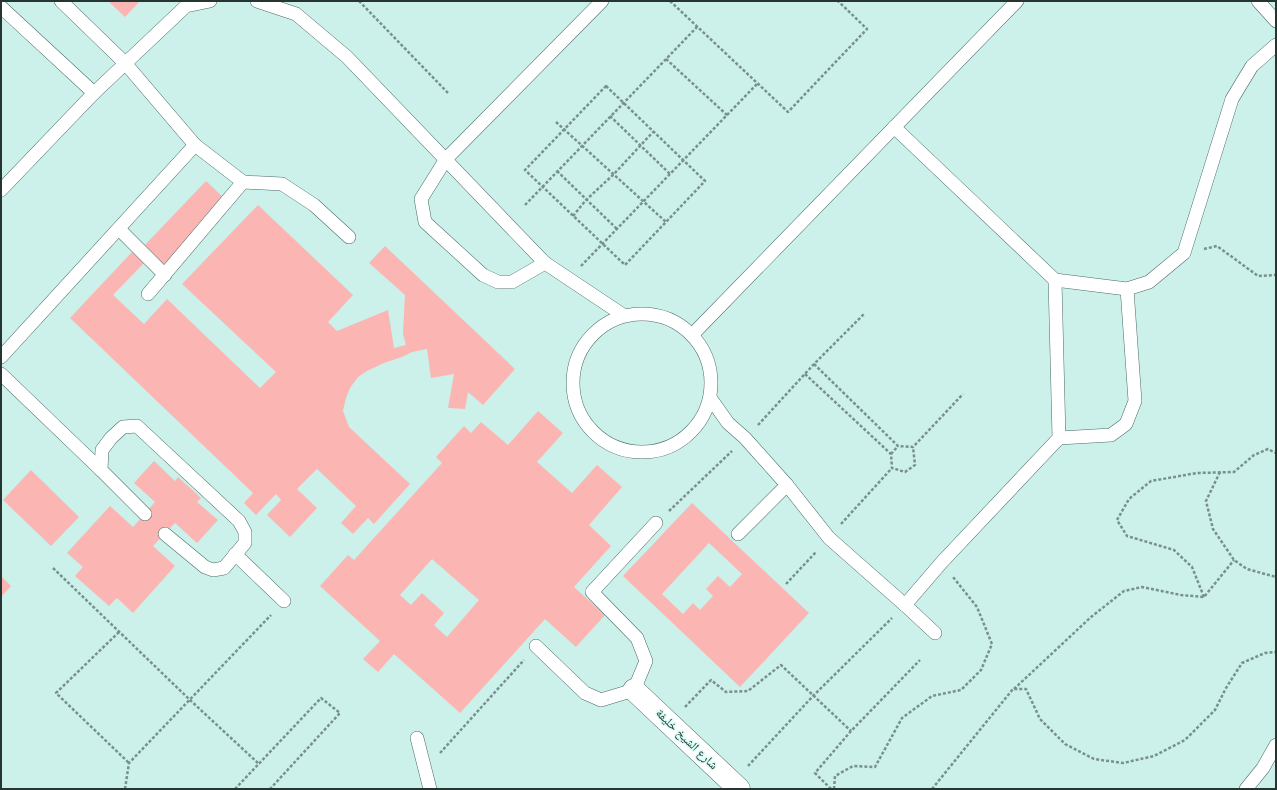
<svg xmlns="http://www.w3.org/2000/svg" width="1277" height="790" font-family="Jost,'Noto Naskh Arabic',sans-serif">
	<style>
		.building { fill: #fbb6b3; fill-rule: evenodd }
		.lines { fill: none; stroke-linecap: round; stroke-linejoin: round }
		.lane-casing { stroke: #4b6b66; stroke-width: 14 }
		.street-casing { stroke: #4b6b66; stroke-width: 23 }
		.path { stroke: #78918d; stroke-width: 2.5; stroke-dasharray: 3 2; stroke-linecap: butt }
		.lane { stroke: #fff; stroke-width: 13 }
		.street { stroke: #fff; stroke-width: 22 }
		.labels { text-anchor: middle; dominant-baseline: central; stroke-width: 3; stroke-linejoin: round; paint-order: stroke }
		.street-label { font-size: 12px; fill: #263432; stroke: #d9fdf7 }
	</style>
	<rect width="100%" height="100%" fill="#ccf0ea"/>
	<g class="building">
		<polygon points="108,1 140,1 125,17"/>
		<polygon points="206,181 227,201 165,266 144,246"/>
		<polygon points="258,205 353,295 328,322 337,331 388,310 394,348 406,345 403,334 405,295 369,263 385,246 515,369 483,405 468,392 465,409 448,408 454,374 431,378 427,349 412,352 402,357 384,363 367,371 358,377 350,388 346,398 343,411 349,427 410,484 374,524 368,518 353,534 341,523 356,506 317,469 297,489 317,508 290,537 267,515 281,500 276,494 256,515 244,503 253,493 70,318 132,252 144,263 113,295 144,324 167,299 260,388 276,372 182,284"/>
		<path d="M538,411L563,433L537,462L572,493L597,465L622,487L589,525L611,546L574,587L605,615L576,647L545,619L460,713L394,654L378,672L363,659L380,641L320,586L348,555L354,560L442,463L436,457L464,426L471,433L481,422L508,445ZM432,559L479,600L447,637L434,625L444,613L422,593L411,605L400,595Z"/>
		<polygon points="154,461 175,481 178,477 201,498 197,502 218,520 197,543 175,523 153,546 175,566 133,613 117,598 109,606 75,576 83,567 67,553 110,506 133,527 155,502 134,483"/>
		<polygon points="31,470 79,517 51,546 3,500"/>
		<path d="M692,503L809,613L740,687L623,576ZM709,543L742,574L730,587L718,576L706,589L713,596L700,610L693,603L683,614L662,594Z"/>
		<polygon points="1,576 11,586 1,597"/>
	</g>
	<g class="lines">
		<defs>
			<g id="lane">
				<polyline points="61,1 125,63 195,145 243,182"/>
				<polyline points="257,1 296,14 347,57 545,263 623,315"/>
				<polyline points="1258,1 1276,21"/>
				<polyline points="1,7 94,93"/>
				<polyline points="894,127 1055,280 1127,289 1149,282 1184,253 1232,99 1252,66 1276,45"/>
				<polyline points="1,190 94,93 186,6 210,1"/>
				<polyline points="119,229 165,275"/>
				<polyline points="545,263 512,282 498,282 483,275 425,222 421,199 446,159 602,1"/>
				<polyline points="148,294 243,182 282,184 314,205 349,237"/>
				<circle cx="642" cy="383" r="69"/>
				<polyline points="693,334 1017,1"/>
				<polyline points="1,357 195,145"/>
				<polyline points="1,374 101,470"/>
				<polyline points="711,399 728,423 745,438 787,485 738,534"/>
				<polyline points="1059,438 1111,435 1126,424 1135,401 1127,289"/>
				<polyline points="787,485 829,538 905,605 935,633"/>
				<polyline points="145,514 101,470 102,450 111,438 123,427 137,426 239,521 245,532 245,543 224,568 213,570 205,567 165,534"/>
				<polyline points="235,554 284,601"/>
				<polyline points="905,605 942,562 1059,438 1055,280"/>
				<polyline points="536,646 585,693 601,700 634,690 646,661 637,638 592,592 656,523"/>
				<polyline points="417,738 430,789"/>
				<polyline points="1246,789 1263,768 1276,745"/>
			</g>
			<polyline id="street" points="634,690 739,789"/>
		</defs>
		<use href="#lane" class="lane-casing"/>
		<use href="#street" class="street-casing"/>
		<g class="path">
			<polyline points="359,1 448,93"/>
			<polyline points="670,1 788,112 867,29 838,1"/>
			<polyline points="666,59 727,115"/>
			<polygon points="606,86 705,181 625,265 525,170"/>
			<polyline points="610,116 670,174"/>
			<polyline points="556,122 666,222"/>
			<polyline points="557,171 617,229"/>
			<polyline points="525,205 697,27"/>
			<polyline points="573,216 586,200 614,174 653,132"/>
			<polyline points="1204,249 1217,246 1258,276 1276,275"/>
			<polyline points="581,266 757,84"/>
			<polyline points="814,364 898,446 913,447 963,394"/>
			<polyline points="805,374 891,454 892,468 905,472 915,465 913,447"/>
			<polyline points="758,425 814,364 864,314"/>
			<polyline points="891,454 898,446"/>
			<polyline points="1220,472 1206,501 1213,529 1234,560 1247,569 1276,577"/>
			<polyline points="669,511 732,451"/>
			<polyline points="841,524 892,468"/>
			<polyline points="53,568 190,700 259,764"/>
			<polyline points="786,584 816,552"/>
			<polyline points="1204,597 1192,567 1174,550 1127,536 1117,520 1129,499 1151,481 1197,473 1234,472 1254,455 1268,449 1276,453"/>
			<polyline points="119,632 56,693 129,763"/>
			<polyline points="1014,689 1091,617 1124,591 1142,587 1181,595 1204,597 1234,560"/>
			<polyline points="685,707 711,680 726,692 748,691 781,665 851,731"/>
			<polyline points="440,753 524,660"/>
			<polyline points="748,766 813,696 892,618"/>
			<polyline points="125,789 129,763 271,615"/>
			<polyline points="235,789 321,698 340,713 270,789"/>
			<polyline points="831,789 815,773 851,731 920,660"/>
			<polyline points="834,789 835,776 853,766 875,767 902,718 932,696 961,690 981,670 992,644 977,607 953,577"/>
			<polyline points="932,789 1013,689 1026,689 1040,719 1065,744 1094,759 1123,763 1154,756 1185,740 1215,710 1226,688 1242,663 1265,653 1276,652"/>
		</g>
		<use href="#lane" class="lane"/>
		<use href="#street" class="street"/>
	</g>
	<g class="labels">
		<g class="street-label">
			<text transform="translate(687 739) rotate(44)">شارع الشيخ خليفة</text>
		</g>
	</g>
	<rect width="1277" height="790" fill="none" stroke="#263432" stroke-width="4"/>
</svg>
